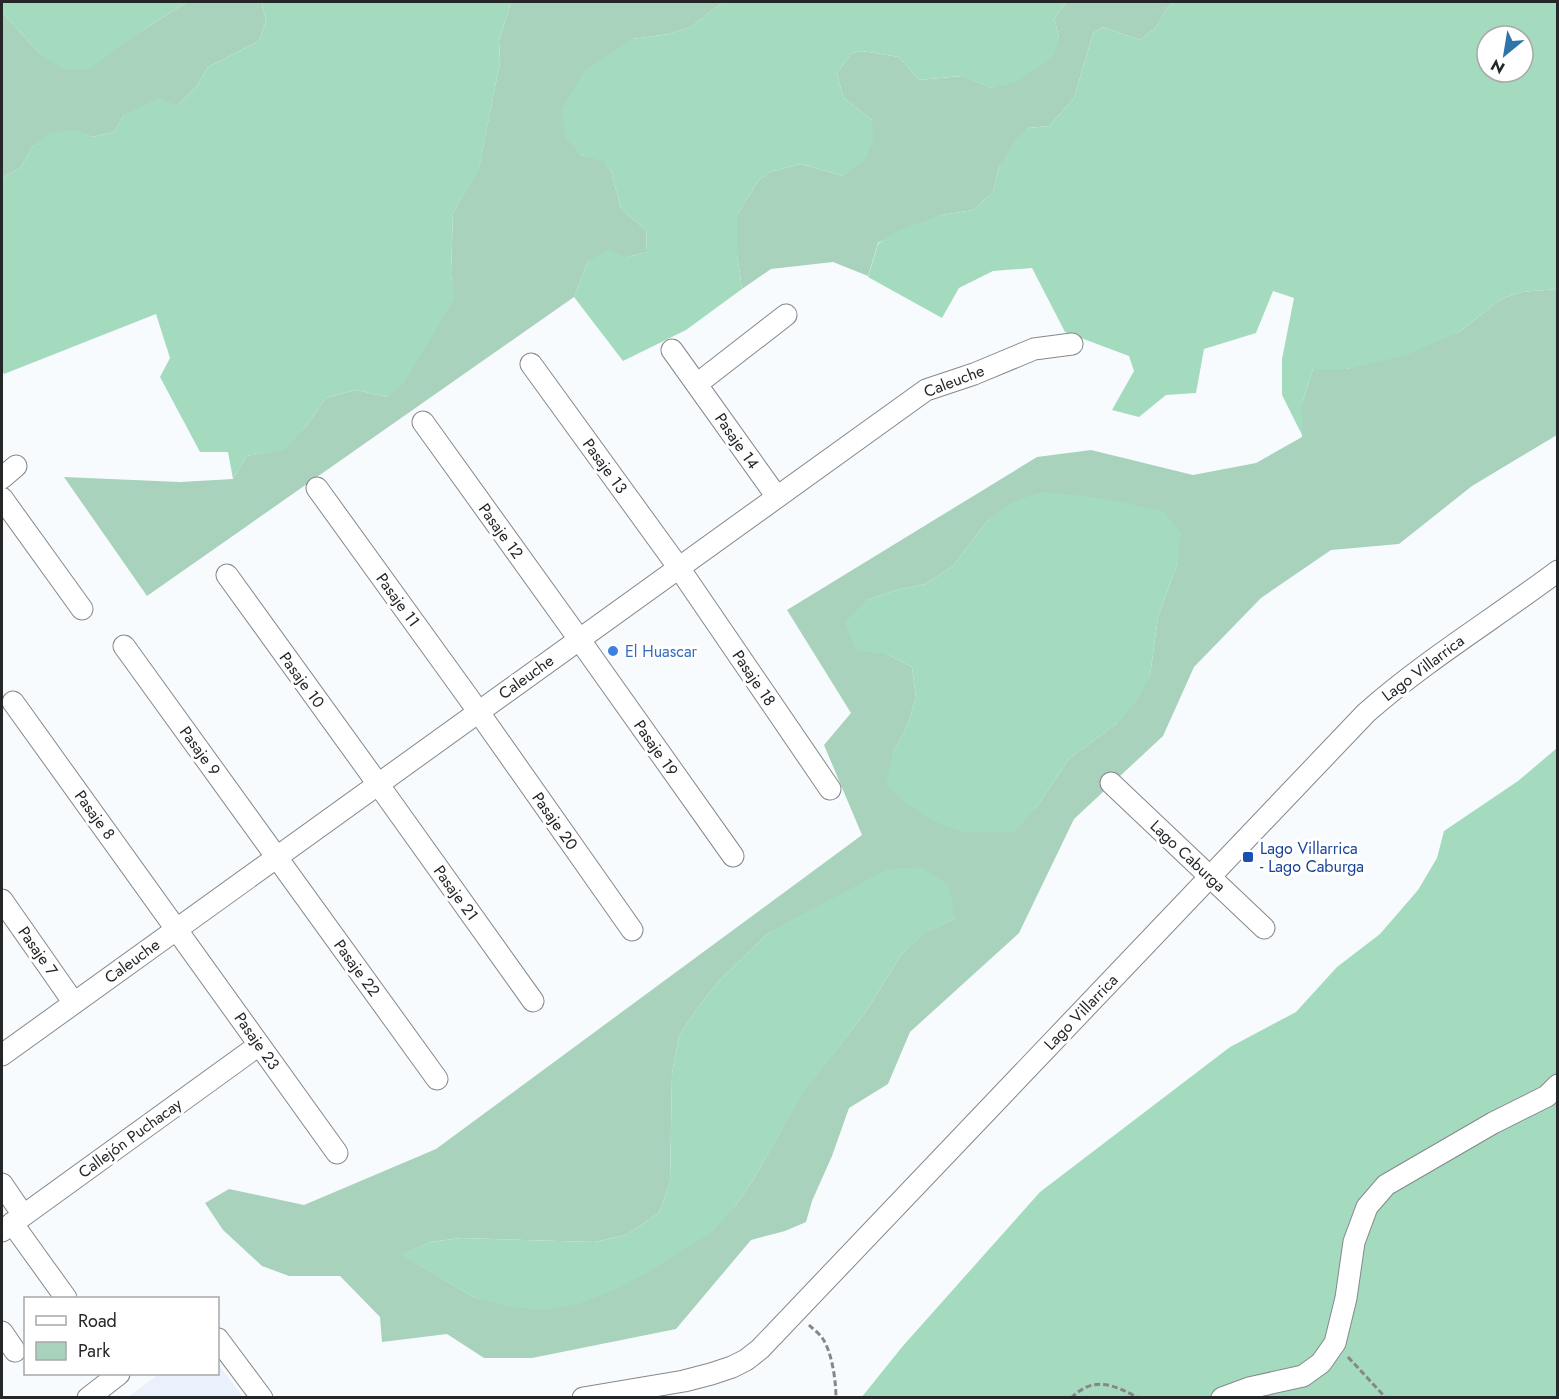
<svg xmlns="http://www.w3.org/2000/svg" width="1559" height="1399" font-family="Jost,sans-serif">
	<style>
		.built { fill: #eaf1fd }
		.green { fill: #a8d2bc; fill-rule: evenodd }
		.forest { fill: #a4dbbe; fill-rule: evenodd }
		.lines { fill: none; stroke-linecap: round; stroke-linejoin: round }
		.minor-casing { stroke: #85888c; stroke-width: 23 }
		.path { stroke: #858789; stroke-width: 3; stroke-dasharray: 6 3; stroke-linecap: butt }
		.minor { stroke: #fff; stroke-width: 21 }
		.shop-dot { fill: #3f7fe0; stroke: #fff; stroke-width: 2 }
		.transit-dot { fill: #1a4fb4; stroke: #fff; stroke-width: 2 }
		.labels { text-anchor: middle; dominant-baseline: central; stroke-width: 6; stroke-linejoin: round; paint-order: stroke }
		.street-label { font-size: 16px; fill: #252628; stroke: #fff }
		.shop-label { font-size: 16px; fill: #366cbe; stroke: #fff; text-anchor: start }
		.transit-label { font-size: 16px; fill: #164399; stroke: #fff; text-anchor: start }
	</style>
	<rect width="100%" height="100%" fill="#f8fbfe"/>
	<polygon class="built" points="218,1364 243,1397 128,1397 159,1374 218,1374"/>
	<g class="green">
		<polygon points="187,2 261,2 266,20 259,41 208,67 197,86 177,106 124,115 114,132 92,137 74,130 33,146 20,168 2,178 2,12 41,55 143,30"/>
		<polygon points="511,2 723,2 691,27 669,34 632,39 580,155 603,160 611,171 621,209 646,230 647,252 627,257 588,261 574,297 147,596 64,477 180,482 233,479 247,456 284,449 307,425 326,398 356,390 387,397 454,297 451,274 453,213 479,168 500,62 499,41"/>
		<polygon points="1067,2 1175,2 1167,8 1156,27 1140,40 1103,27 1093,33 1074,98 1049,126 1028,128 999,167 993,192 973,210 941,215 878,243 868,276 833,262 771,269 742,289 737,254 737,215 759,180 770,172 801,164 843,176 872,120 843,97 837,73 852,53 862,51 899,57 919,80 962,76 992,88 1059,37 1054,18"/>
		<path d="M1557,289V435L1472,486L1399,544L1331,550L1261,598L1194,667L1163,736L1074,819L1019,933L910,1032L888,1084L849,1108L832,1156L812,1201L806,1222L785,1231L751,1240L676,1329L532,1358H484L447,1334L382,1342L380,1317L340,1276H289L262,1266L223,1230L205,1203L229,1189L304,1205L436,1149L862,835L824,745L851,713L787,610L1037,457L1091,450L1193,475L1256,463L1302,437V404L1313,369H1347L1459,332L1501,299L1522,292ZM988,520L1178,562L1158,617L1150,676L1116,724L1069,759L1035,809L893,753L907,726L916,698L912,667L887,654L867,600L896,590L925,584L952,567ZM955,919L924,933L901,955L865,1013L803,1092L753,1180L734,1208L475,1298L402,1255L430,1242L461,1238L594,1242L626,1235L659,1213L670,1182L672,1074L679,1036L698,1007L718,982L769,932Z"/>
	</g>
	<g class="forest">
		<polygon points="2,2 187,2 143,30 89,69 64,69 41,55 2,12"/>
		<polygon points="261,2 511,2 499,41 500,62 479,169 453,213 451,274 455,297 404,383 387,397 356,390 326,398 307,425 284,450 247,456 233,479 228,452 200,452 160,377 170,358 156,314 4,374 2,371 2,178 20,168 33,146 49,133 74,129 92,137 114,132 124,115 159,98 177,106 197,86 208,67 259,41 266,20"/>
		<polygon points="723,2 1067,2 1054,18 1059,37 1053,57 1016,82 992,88 961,76 919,80 899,57 862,51 852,53 837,73 843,97 872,120 873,141 864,161 843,176 801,164 770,172 759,180 737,215 737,254 742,289 686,330 623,361 574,297 588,261 609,250 627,257 647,252 646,230 621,209 611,171 603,161 580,155 565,137 562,109 585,70 632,39 669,34 691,27"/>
		<path d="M1175,2H1557V289L1522,292L1501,299L1459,332L1406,355L1347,369H1313L1302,404L1303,437L1282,395V359L1294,298L1273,291L1256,333L1204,349L1196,393L1166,395L1139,417L1112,410L1134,371L1129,356L1065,332L1032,268L993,271L959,288L942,318L868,277L878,244L897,231L941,215L973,210L993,192L999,167L1016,139L1028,128L1049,126L1074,98L1093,33L1103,27L1140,40L1156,27L1167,8ZM1487,36H1523V72H1487Z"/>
		<polygon points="1042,492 1101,498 1163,511 1181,533 1178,562 1158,617 1150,676 1137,701 1116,724 1069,759 1035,809 1015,832 963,832 933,821 908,805 886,783 893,753 907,726 916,698 912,667 887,654 856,651 845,622 867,600 896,590 925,584 952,567 988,520 1012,502"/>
		<polygon points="1557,748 1557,1397 861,1398 902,1347 1040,1192 1230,1047 1296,1012 1337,967 1380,934 1418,890 1437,858 1444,831 1518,781"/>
		<polygon points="920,867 949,885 955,919 925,933 901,955 865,1013 803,1093 753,1180 734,1208 712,1232 648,1272 617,1289 581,1303 546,1310 511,1307 475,1298 401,1255 430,1242 461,1238 594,1242 626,1235 659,1213 670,1182 672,1074 679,1036 698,1007 718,982 769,932 888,869"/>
	</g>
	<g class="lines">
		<defs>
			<g id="minor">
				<polyline points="672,350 777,497"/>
				<polyline points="531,364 679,568 830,789"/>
				<polyline points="697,384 786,315"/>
				<polyline points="423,422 579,639 733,856"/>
				<polyline points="2,478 16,466"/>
				<polyline points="317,488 468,697 632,930"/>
				<polyline points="2,498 82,609"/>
				<polyline points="227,575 378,784 533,1001"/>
				<polyline points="124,646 437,1079"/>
				<polyline points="13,702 337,1153"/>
				<polyline points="1111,783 1264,928"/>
				<polyline points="2,900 74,1003"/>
				<polyline points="2,1055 926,390 974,374 1034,349 1072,344"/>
				<polyline points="2,1184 23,1215"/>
				<polyline points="12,1223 66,1298"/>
				<polyline points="2,1231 259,1045"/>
				<polyline points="2,1332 15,1351"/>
				<polyline points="218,1339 262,1398"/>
				<polyline points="88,1398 119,1374"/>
				<path d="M583,1398L684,1381L711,1374L732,1367L746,1360L760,1349L1366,713C1426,660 1494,619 1558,571"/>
				<polyline points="1222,1398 1249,1388 1303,1376 1321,1363 1335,1343 1346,1298 1354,1242 1367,1207 1386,1185 1493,1123 1547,1096 1558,1085"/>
			</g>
		</defs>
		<use href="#minor" class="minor-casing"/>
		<g class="path">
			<path d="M809,1325C813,1329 820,1334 823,1339C832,1353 836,1381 836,1398"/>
			<polyline points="1348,1357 1386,1398"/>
			<path d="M1071,1398C1095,1375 1113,1385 1139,1398"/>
		</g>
		<use href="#minor" class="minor"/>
	</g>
	<circle class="shop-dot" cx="613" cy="651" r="6"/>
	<rect class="transit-dot" x="1242" y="851" width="12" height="12" rx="3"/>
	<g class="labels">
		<g class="street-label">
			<text transform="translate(954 381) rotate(-21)">Caleuche</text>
			<text transform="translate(737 441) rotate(55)">Pasaje 14</text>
			<text transform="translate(605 466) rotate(54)">Pasaje 13</text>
			<text transform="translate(501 531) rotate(54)">Pasaje 12</text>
			<text transform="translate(398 600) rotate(54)">Pasaje 11</text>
			<text transform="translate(1423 668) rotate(-37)">Lago Villarrica</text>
			<text transform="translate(526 677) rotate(-36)">Caleuche</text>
			<text transform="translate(754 678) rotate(56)">Pasaje 18</text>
			<text transform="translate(302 680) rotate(54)">Pasaje 10</text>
			<text transform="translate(656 748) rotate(55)">Pasaje 19</text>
			<text transform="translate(200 751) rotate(54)">Pasaje 9</text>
			<text transform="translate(95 815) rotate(54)">Pasaje 8</text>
			<text transform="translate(555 821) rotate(55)">Pasaje 20</text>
			<text transform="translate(1188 856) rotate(43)">Lago Caburga</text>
			<text transform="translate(456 893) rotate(54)">Pasaje 21</text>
			<text transform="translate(38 951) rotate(55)">Pasaje 7</text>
			<text transform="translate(132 961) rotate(-36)">Caleuche</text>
			<text transform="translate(357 968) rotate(54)">Pasaje 22</text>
			<text transform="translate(1081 1012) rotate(-46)">Lago Villarrica</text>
			<text transform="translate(257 1041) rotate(55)">Pasaje 23</text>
			<text transform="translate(130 1138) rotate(-36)">Callejón Puchacay</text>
		</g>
		<g class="shop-label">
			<text x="625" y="651">El Huascar</text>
		</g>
		<g class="transit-label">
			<text x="1260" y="848">Lago Villarrica<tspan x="1260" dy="18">- Lago Caburga</tspan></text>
		</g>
	</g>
	<rect width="1559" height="1399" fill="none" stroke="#252628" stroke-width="6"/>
	<rect x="24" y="1297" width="195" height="78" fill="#ffffff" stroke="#a8a8a9" stroke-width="1.5"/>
	<rect x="36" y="1316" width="30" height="9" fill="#ffffff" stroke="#a8a8a9" stroke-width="1.5"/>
	<text x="78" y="1327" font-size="18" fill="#252628">Road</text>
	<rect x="36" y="1342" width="30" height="18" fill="#a8d2bc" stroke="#a8a8a9" stroke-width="1.5"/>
	<text x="78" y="1357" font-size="18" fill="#252628">Park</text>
	<g transform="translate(1505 54) rotate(210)"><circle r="28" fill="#ffffff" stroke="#a8a8a9" stroke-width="1.5"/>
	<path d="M0-4.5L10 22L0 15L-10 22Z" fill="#2d75a9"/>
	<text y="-9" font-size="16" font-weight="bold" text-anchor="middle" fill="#252628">N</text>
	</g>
</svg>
